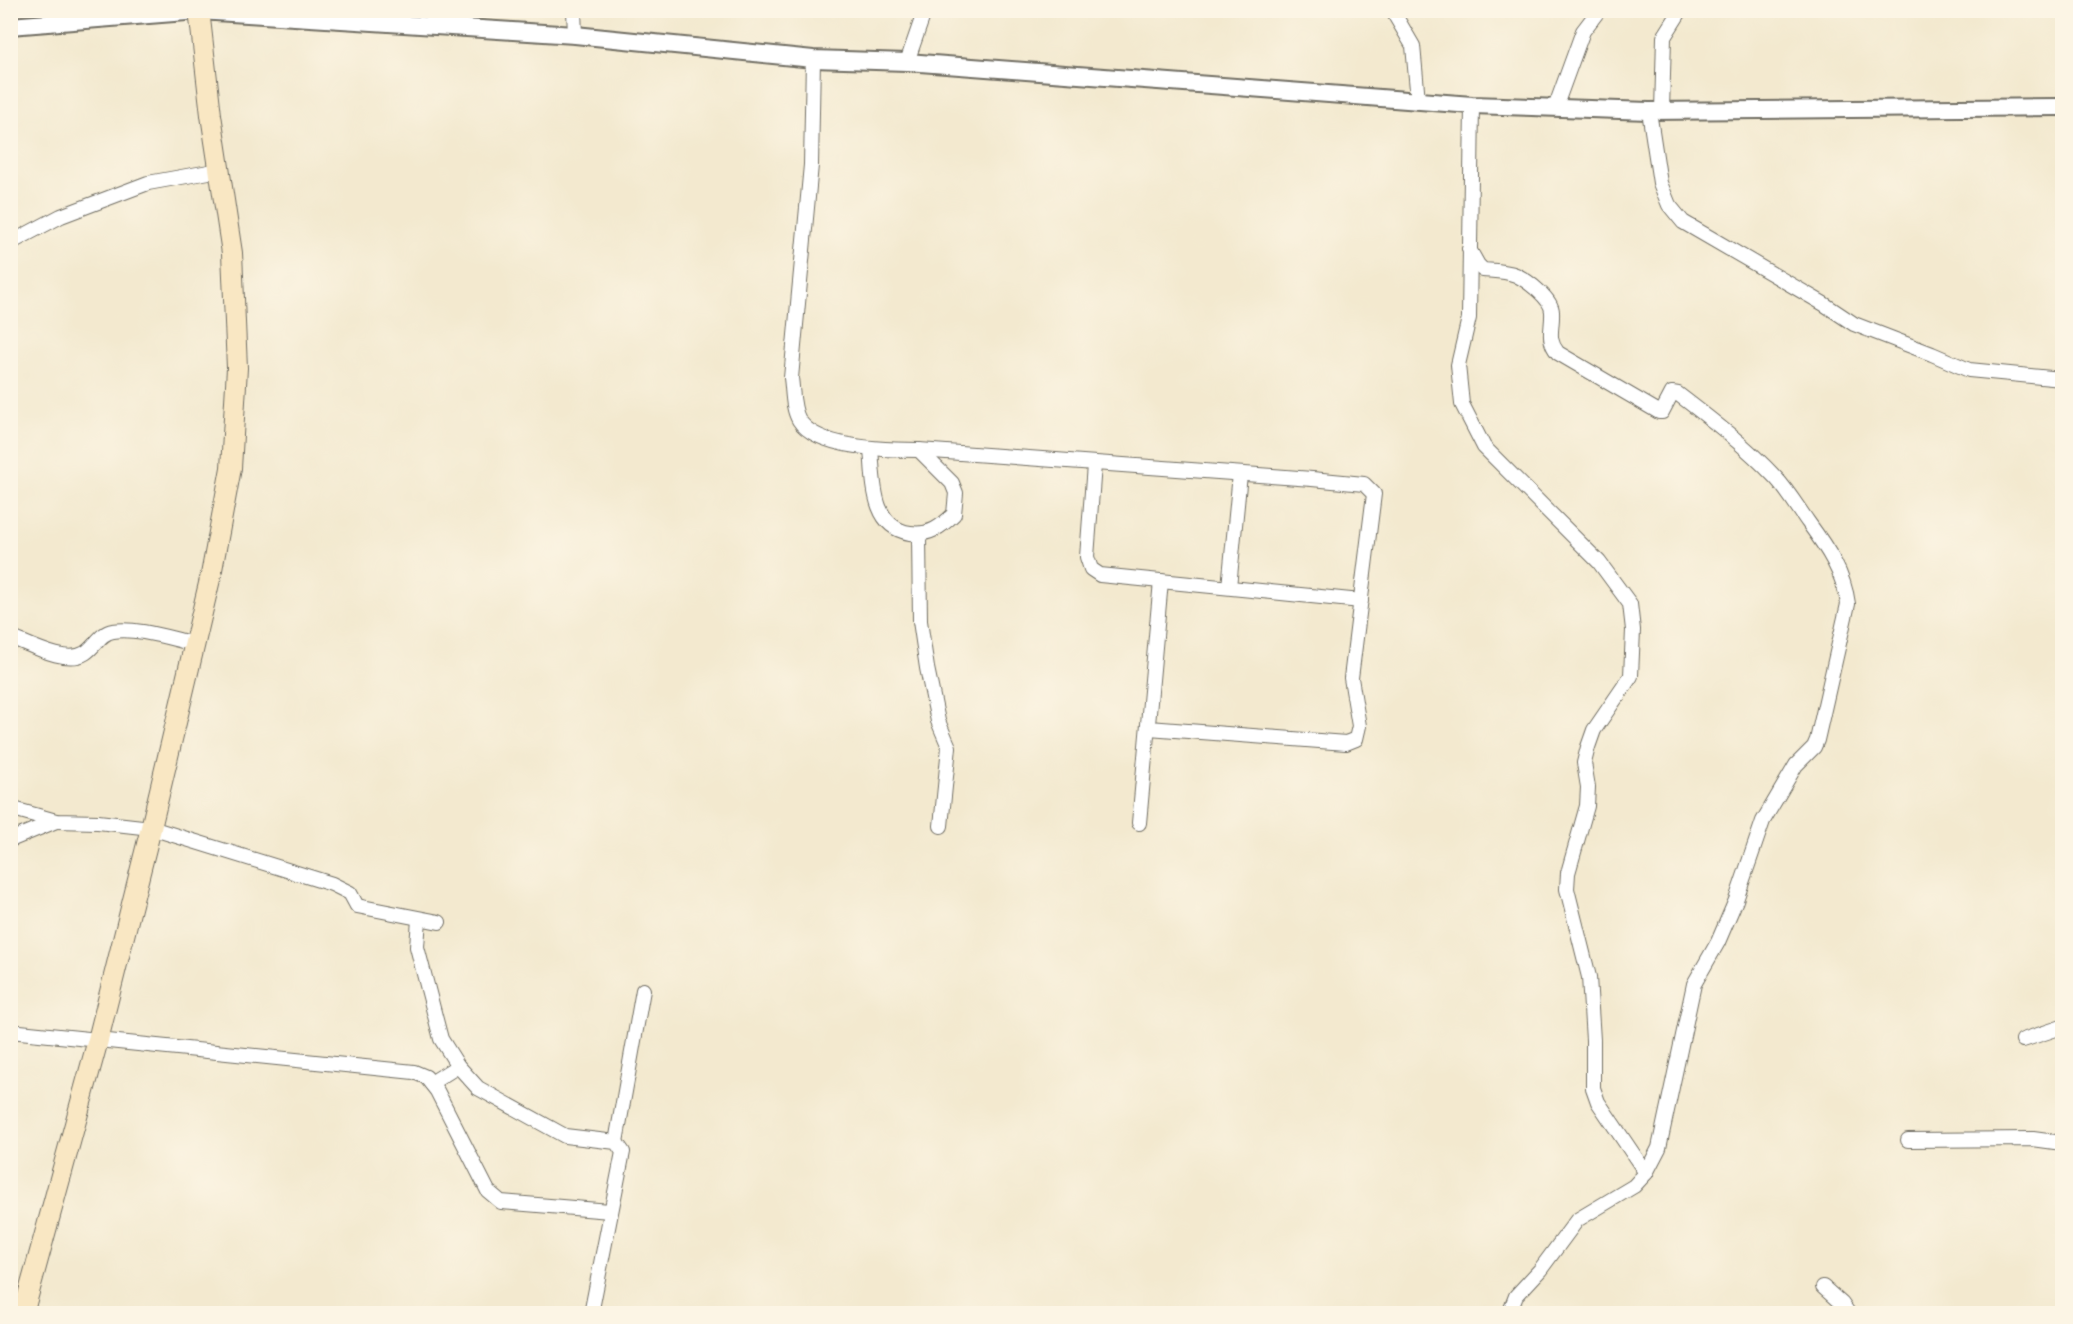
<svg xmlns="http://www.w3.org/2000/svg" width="2073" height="1324" font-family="'IM FELL English',serif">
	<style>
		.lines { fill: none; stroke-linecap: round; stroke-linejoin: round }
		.minor-casing { stroke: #716e64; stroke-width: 16 }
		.tertiary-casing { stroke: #716e64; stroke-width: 20 }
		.secondary-casing { stroke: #716e64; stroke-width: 22 }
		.minor { stroke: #fff; stroke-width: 14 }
		.tertiary { stroke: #fff; stroke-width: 16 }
		.secondary { stroke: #f9e7c3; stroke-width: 20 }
	</style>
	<rect width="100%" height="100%" fill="#fcf5e5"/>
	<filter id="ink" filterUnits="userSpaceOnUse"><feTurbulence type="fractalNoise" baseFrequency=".0167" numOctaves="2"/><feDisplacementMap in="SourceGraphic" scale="12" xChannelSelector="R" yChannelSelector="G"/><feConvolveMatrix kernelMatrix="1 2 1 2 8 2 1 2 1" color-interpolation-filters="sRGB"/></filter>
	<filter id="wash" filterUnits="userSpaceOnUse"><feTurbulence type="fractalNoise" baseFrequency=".008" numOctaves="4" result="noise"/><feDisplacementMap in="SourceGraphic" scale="24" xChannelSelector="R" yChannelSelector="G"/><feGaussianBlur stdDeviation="1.35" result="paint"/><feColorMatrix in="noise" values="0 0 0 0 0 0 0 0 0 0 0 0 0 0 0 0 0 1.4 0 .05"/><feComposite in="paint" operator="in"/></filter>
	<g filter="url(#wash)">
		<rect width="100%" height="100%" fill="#f3e9cf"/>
	</g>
	<g filter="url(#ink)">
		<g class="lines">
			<defs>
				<g id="minor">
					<polyline points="574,10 575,35"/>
					<polyline points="1392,10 1413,46 1418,100"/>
					<path d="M813,59L811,165L791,378C793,391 792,408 799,420C817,449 889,450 919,450L1312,479L1364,484L1374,494L1351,678L1359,726L1356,739L1346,743L1149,728"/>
					<polyline points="907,62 925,10"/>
					<polyline points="1472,105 1469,318 1458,365 1462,404 1484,447 1599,562 1630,604 1633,630 1631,676 1594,730 1588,747 1584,763 1588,787 1587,806 1568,873 1567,889 1589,977 1593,1040 1593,1088 1598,1102 1646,1173"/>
					<polyline points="1555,108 1583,31 1599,10"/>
					<polyline points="1649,111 1660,183 1669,205 1683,222 1824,304 1854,324 1932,354 1969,370 2062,379"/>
					<polyline points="1662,111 1664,37 1681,10"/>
					<polyline points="10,243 61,216 148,183 220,170"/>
					<path d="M1469,249L1478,265L1483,270C1494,271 1506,271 1516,275C1528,281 1552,299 1552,312C1553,328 1546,339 1558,353L1659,412H1662L1672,393L1678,394C1712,420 1746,446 1776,478C1788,491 1798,508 1808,522C1827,548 1844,573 1848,604L1817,740L1814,747L1796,765L1763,821L1736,900L1718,942L1694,984L1659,1148L1646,1173L1634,1186L1577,1220L1540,1270L1516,1296L1509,1314"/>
					<path d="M871,449C874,480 871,527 910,533C929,536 941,527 954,514L956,493L952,483L919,450"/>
					<polyline points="1094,465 1087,557 1091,569 1100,575 1361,601"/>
					<polyline points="919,535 920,621 927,668 938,721 949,747 941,826"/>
					<polyline points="1229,587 1240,474"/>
					<path d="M10,637C29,644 66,665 85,653C96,646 100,633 113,631C136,627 172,639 195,644"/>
					<polyline points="10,808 56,821 98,822 151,828 332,884 350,893 357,906 439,922"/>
					<polyline points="1139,823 1161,581"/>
					<polyline points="10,840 56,821"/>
					<polyline points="419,919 417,947 441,1039 458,1066 478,1088 565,1136 616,1142 623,1152 591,1314"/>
					<polyline points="10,1031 414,1072 426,1077 437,1091 488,1191 501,1202 610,1211"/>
					<polyline points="2023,1040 2062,1027"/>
					<polyline points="431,1083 458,1066"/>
					<polyline points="1908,1140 2033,1139 2062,1143"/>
					<polyline points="616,1142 643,990"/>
					<polyline points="1823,1287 1842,1304 1849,1314"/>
				</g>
				<polyline id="tertiary" points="10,26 199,11 575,35 813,59 907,62 1472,105 1649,111 2062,107"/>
				<polyline id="secondary" points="23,1314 98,1040 151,828 211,575 231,468 237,368 232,253 211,115 199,10"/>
			</defs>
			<use href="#minor" class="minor-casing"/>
			<use href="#tertiary" class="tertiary-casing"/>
			<use href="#secondary" class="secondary-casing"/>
			<use href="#minor" class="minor"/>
			<use href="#tertiary" class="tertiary"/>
			<use href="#secondary" class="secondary"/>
		</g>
	</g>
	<rect width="2073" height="1324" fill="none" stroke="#fcf5e5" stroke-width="36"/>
</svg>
